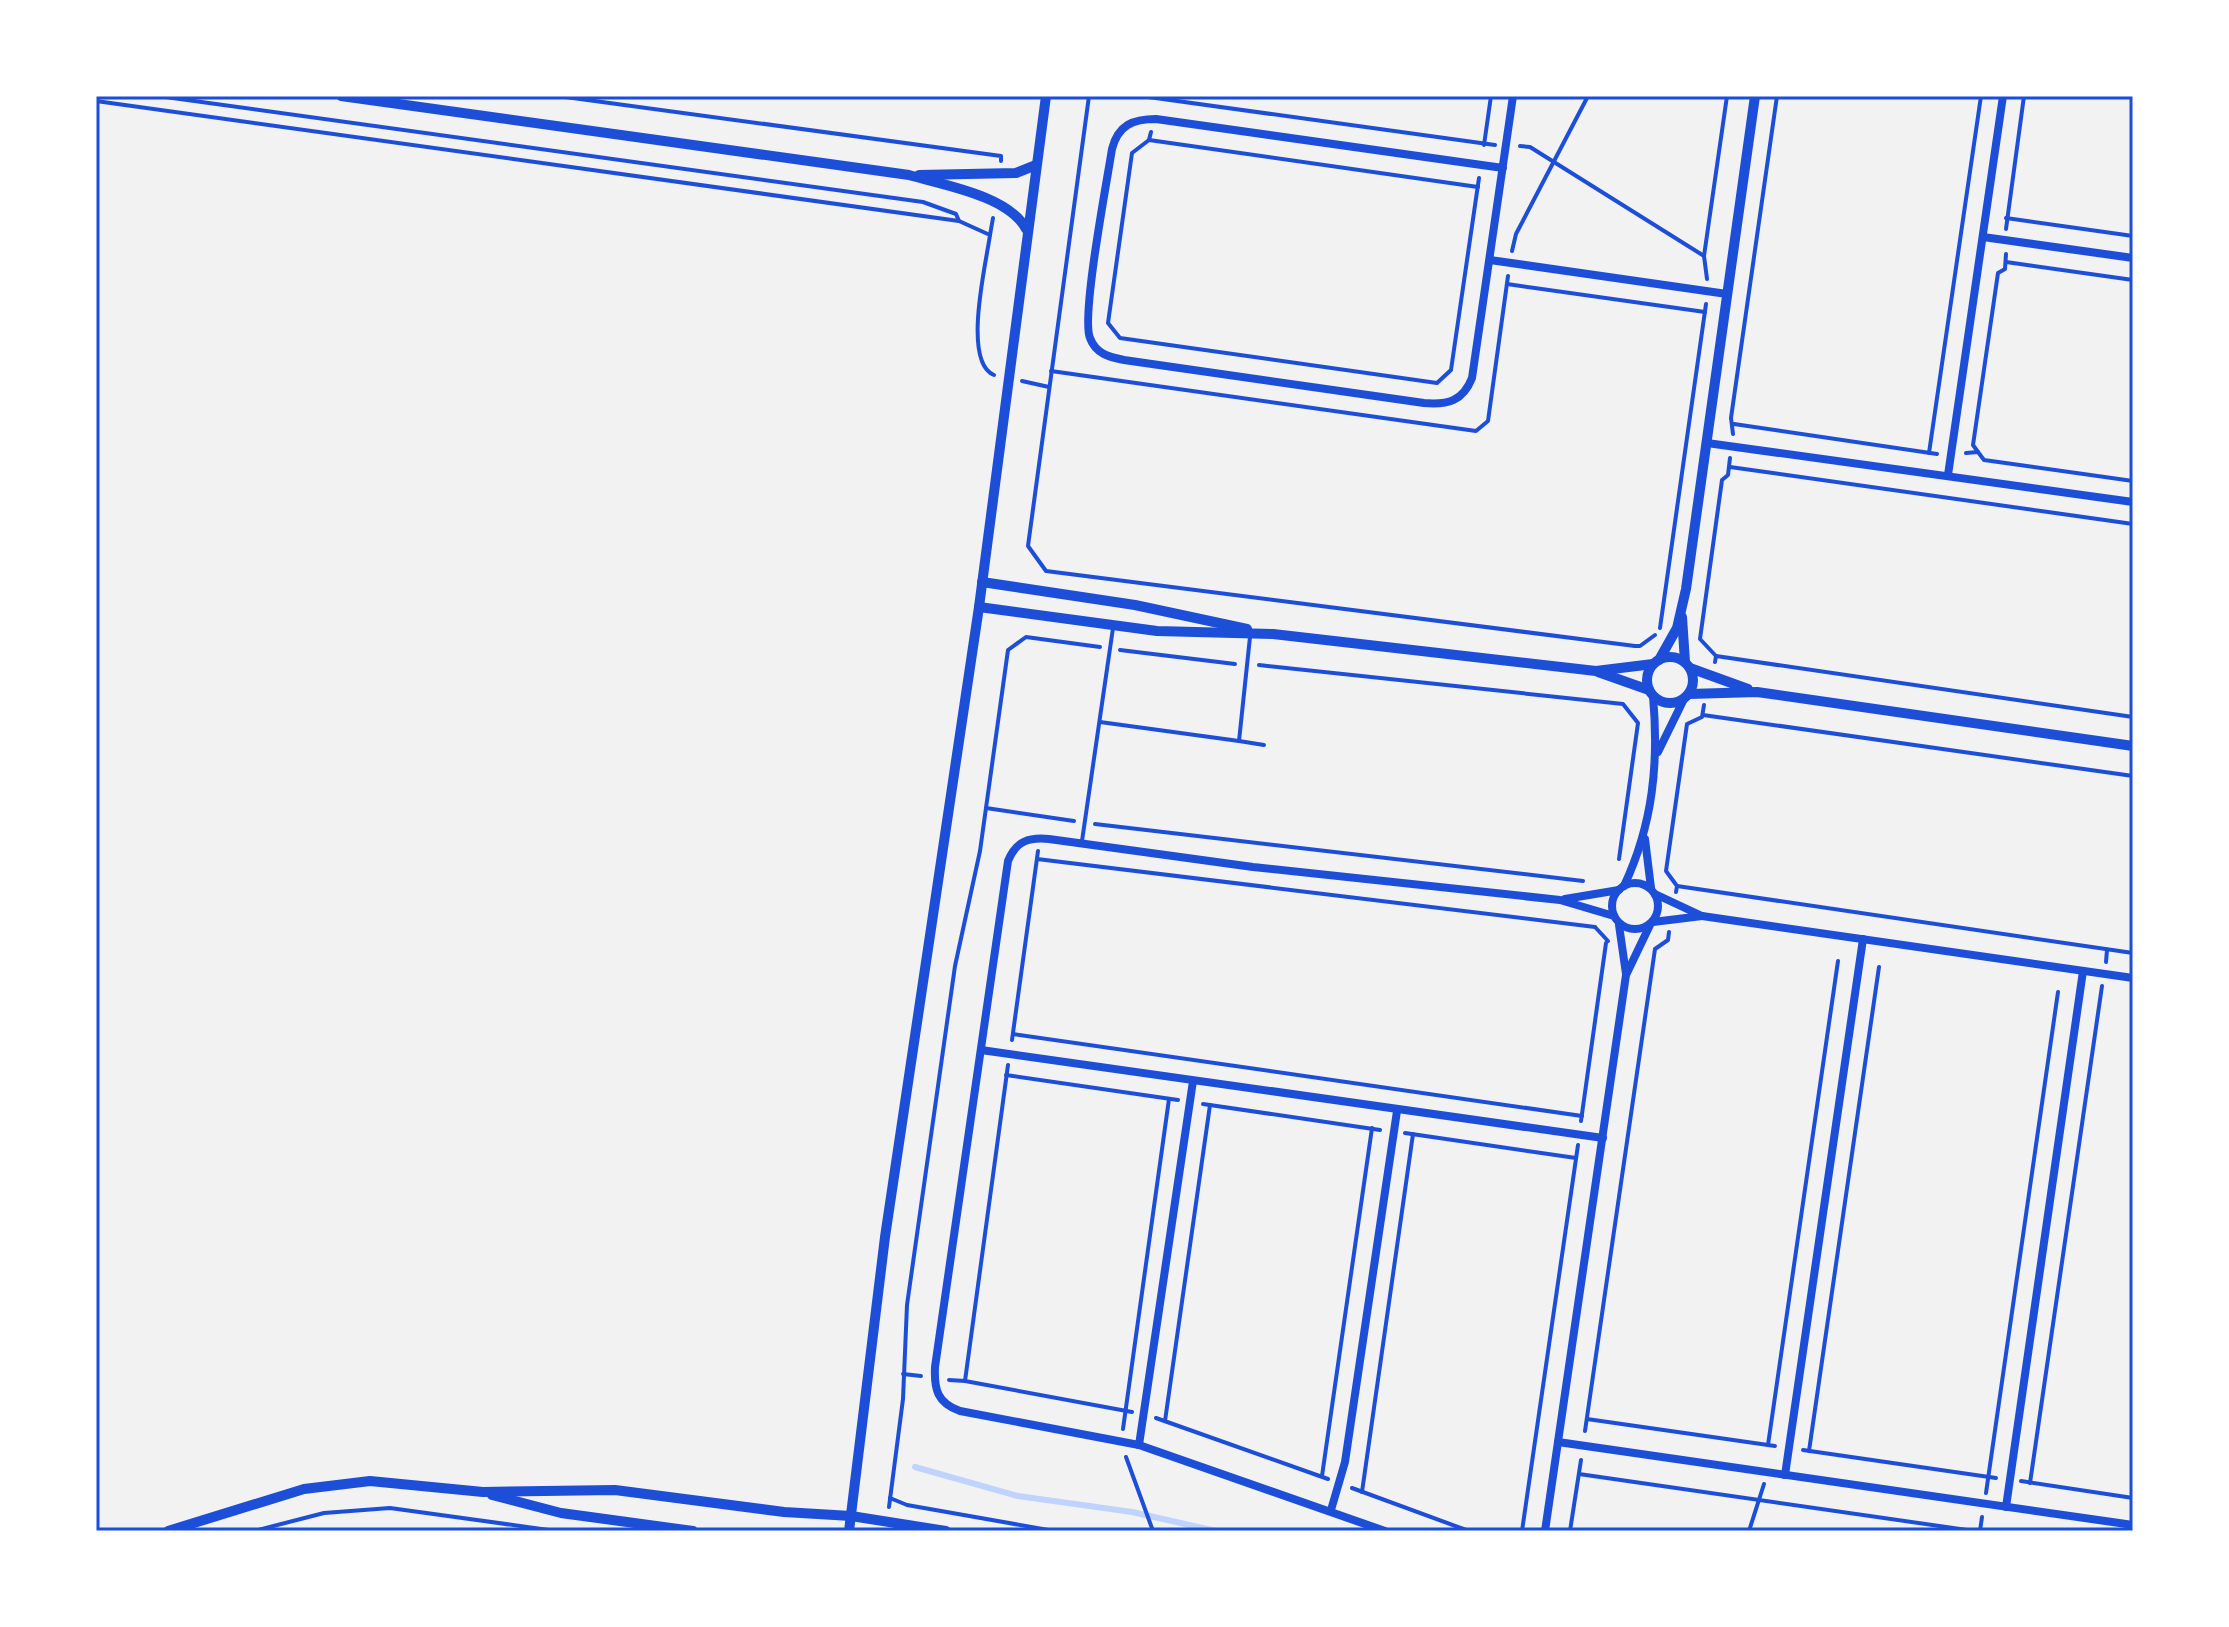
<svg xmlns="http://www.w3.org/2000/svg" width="2229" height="1627" font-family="'Alegreya Sans',sans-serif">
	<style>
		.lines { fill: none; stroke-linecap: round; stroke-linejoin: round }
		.stream { stroke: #bfd3fe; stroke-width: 6 }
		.path { stroke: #1d4ed8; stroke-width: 4 }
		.service { stroke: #1d4ed8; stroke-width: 4 }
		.minor { stroke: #1d4ed8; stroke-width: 8 }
		.tertiary { stroke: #1d4ed8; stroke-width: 10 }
		.neatline { fill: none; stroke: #1d4ed8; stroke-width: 3 }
	</style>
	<rect width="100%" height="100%" fill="#f2f2f2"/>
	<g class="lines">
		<polyline class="stream" points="915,1467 1018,1496 1132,1512 1216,1531"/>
		<g class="path">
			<polyline points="158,96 923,202 956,214 959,221"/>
			<polyline points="558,96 1001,156 1001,161"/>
			<polyline points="1089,96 1028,546 1046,571 1635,646 1640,646 1655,635"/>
			<polyline points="1141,96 1495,145"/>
			<path d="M96,101L959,221L990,235C986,264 962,362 994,375"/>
			<polyline points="1151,132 1149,140 1132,153 1108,323 1120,338 1437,383 1451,370 1479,178"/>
			<polyline points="1149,140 1478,187"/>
			<polyline points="1484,145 1491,96"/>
			<polyline points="1520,146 1530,147 1704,256 1707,279"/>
			<polyline points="2006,218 2133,236"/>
			<polyline points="2006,229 2024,96"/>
			<polyline points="990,235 993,218"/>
			<polyline points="1512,251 1516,234 1588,96"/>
			<polyline points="1704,256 1727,96"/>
			<polyline points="2006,262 2133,280"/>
			<polyline points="1507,284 1705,312"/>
			<polyline points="1051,371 1476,431 1488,421 1508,276"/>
			<polyline points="1022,381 1049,387"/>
			<polyline points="1734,424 1937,454"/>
			<polyline points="1733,434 1731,418 1777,96"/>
			<polyline points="1978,452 1973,445 1998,273 2005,269 2006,254"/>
			<polyline points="1929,453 1981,96"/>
			<polyline points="1966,453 1978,452 1984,460 2133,481"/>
			<polyline points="1730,467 2133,524"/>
			<polyline points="1660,628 1706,304"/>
			<polyline points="1120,650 1235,664"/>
			<polyline points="1716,656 2133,717"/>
			<polyline points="1715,662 1716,656 1700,639 1722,480 1728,475 1730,458"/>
			<polyline points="1259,665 1623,704 1638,723 1619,859"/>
			<polyline points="1703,715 2133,776"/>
			<polyline points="986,808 1074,821"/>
			<polyline points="1095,824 1583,881"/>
			<polyline points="1037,859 1595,927"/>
			<polyline points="1677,886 2133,953"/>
			<polyline points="1676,892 1677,886 1666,871 1687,724 1702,717 1704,705"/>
			<polyline points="1595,927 1608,941"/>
			<polyline points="2106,962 2107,950"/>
			<polyline points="1013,1034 1582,1116"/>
			<polyline points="1012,1040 1038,851"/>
			<polyline points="1006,1075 1178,1100"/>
			<polyline points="1203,1104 1380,1130"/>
			<polyline points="1581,1121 1606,943"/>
			<polyline points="1405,1133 1576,1158"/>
			<polyline points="903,1374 921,1376"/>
			<polyline points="949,1380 965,1381 1008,1065"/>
			<polyline points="965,1381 1132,1412"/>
			<polyline points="1156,1418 1328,1479"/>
			<polyline points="1587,1419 1775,1446"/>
			<polyline points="1165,1421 1210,1105"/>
			<polyline points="1123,1429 1169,1099"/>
			<polyline points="1585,1431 1655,949 1668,940 1669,932"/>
			<polyline points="1768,1445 1838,961"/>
			<polyline points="1803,1450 1996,1478"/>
			<polyline points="1809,1451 1879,967"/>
			<polyline points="1126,1457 1153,1531"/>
			<polyline points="1579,1474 1974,1531"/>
			<polyline points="1322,1476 1372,1128"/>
			<polyline points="2021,1481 2133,1498"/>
			<polyline points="2030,1483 2102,986"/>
			<polyline points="1352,1488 1469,1531"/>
			<polyline points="1362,1492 1413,1134"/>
			<polyline points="1986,1493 2058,992"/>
			<polyline points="890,1498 907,1505 1054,1531"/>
			<polyline points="889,1507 903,1399 907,1305 955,966 980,851 1008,650 1026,637 1100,647"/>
			<polyline points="254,1531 324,1513 390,1508 556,1531"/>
			<polyline points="1522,1531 1578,1145"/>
			<polyline points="1570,1531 1581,1460"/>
			<polyline points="1749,1531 1764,1484"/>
			<polyline points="1980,1531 1982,1517"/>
		</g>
		<g class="service">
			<polyline points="1100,722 1239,741 1250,637"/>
			<polyline points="1239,741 1264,745"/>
			<polyline points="1082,841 1113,628"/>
		</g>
		<g class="minor">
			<path d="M1503,168L1156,119C1133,119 1118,125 1112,149C1107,181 1081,317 1090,338C1096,354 1109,357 1124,360L1424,403C1448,405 1463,401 1472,378L1513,96"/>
			<polyline points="1983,237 2133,258"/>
			<polyline points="1490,260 1727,294"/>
			<polyline points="1707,443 2133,502"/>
			<polyline points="1948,475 2003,96"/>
			<polyline points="1658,752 1684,699"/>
			<polyline points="1645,839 1651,888"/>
			<circle cx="1635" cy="906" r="23"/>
			<path d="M1624,886C1653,824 1659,763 1653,696"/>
			<polyline points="1655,894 1702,916 2133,978"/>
			<polyline points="1565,899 1619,890"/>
			<polyline points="1653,922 1702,916"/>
			<polyline points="1619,925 1626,974"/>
			<polyline points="981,1050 1603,1138"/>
			<polyline points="1558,1442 2133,1525"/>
			<polyline points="1139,1445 1193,1081"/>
			<polyline points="1785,1475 1863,939"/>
			<polyline points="2006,1507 2083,971"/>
			<polyline points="1331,1510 1345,1462 1397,1111"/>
			<path d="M1385,1531L1139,1445L960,1411C937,1403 934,1389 935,1367L1008,861C1016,841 1029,837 1049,839L1253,867L1560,900L1614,916"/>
			<polyline points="1545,1531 1626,975 1650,925"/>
		</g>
		<g class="tertiary">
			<path d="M341,96L909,175C944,185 1009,196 1026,229"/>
			<polyline points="919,175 1016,173 1036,165"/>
			<polyline points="982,582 1135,605 1247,629"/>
			<polyline points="979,607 1157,631 1273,634 1596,671 1653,664"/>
			<polyline points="1682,617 1685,662"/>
			<circle cx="1670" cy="680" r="23"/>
			<polyline points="1659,660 1677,628 1686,589 1755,96"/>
			<polyline points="1690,668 1748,689"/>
			<polyline points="1598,672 1649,690"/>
			<polyline points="1689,694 1757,692 2133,746"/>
			<polyline points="492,1495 561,1513 693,1531"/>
			<polyline points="168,1531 304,1489 370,1481 483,1492 615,1490 784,1512 851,1516 946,1531"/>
			<polyline points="849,1531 885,1237 979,607 1046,96"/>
		</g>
	</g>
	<rect width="2229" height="1627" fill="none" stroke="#ffffff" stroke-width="196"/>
	<rect x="98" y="98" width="2033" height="1431" class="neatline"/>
</svg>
